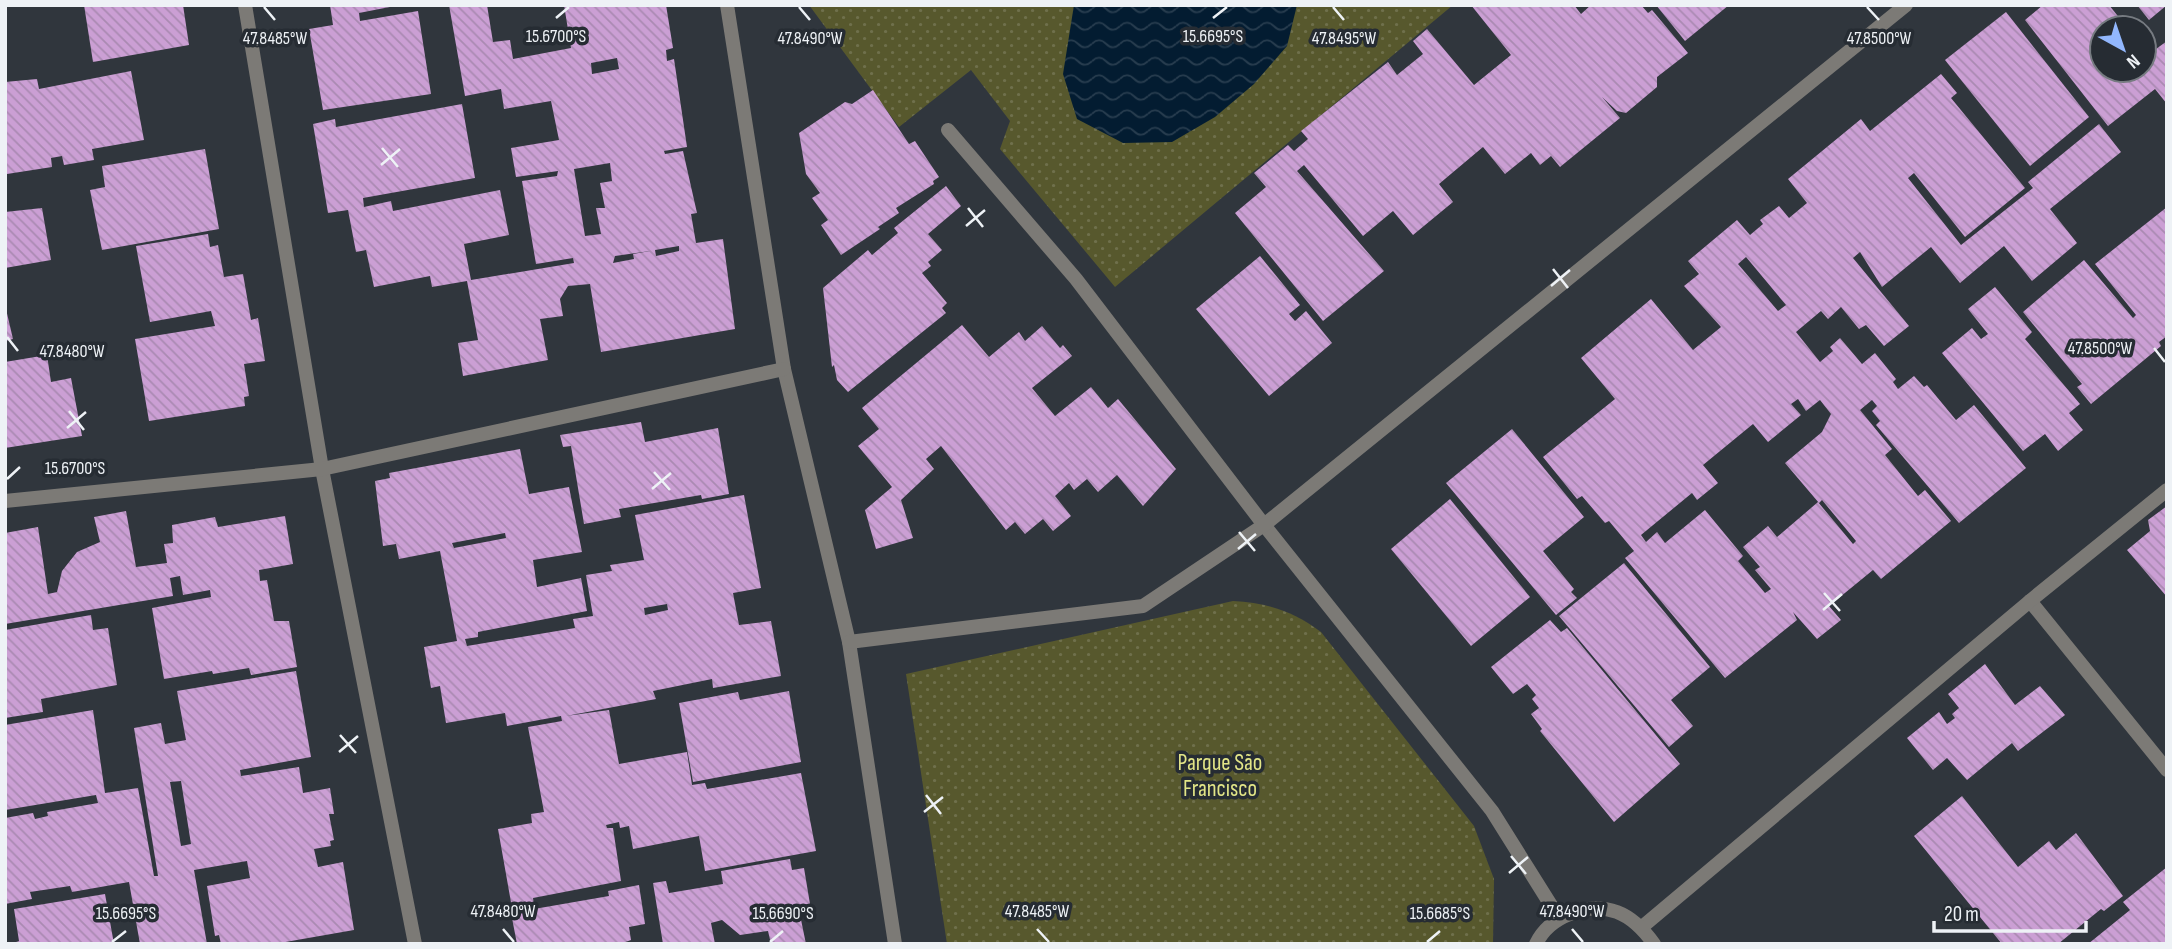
<svg xmlns="http://www.w3.org/2000/svg" width="2172" height="949" font-family="'Sofia Sans Condensed',sans-serif">
	<style>
		.green { fill: url(#green-dots) }
		.water { fill: url(#water-waves) }
		.building { fill: url(#building-back-hatch); fill-rule: evenodd }
		.lines { fill: none; stroke-linecap: round; stroke-linejoin: round }
		.street { stroke: #7c7a76; stroke-width: 14 }
		.ticks { fill: none; stroke: #eef2f6; stroke-width: 2.5 }
		.labels { text-anchor: middle; dominant-baseline: central; stroke-width: 7; stroke-linejoin: round; paint-order: stroke }
		.park-label { font-size: 23px; fill: #e2e587; stroke: #262c33 }
		.ticks-label { font-size: 18px; text-anchor: middle; fill: #eef2f6; stroke: #262c33; stroke-width: 7; stroke-linejoin: round; paint-order: stroke }
	</style>
	<defs>
		<pattern id="green-dots" width="8" height="8" patternUnits="userSpaceOnUse" patternTransform="scale(1.75)"><rect width="8" height="8" fill="#57582d"/><path d="M2 2h.1M6 6h.1" fill="none" stroke="#6f704c" stroke-width="1.8" stroke-linecap="round"/></pattern>
		<pattern id="water-waves" width="16" height="10" patternUnits="userSpaceOnUse" patternTransform="scale(1.75)"><rect width="16" height="10" fill="#031c31"/><path d="M0 5q4-4 8 0t8 0" fill="none" stroke="#283d4f"/></pattern>
		<pattern id="building-back-hatch" width="6" height="6" patternUnits="userSpaceOnUse" patternTransform="scale(1.75)"><rect width="6" height="6" fill="#cb9fd4"/><path d="M-1 5l2 2M0 0l6 6M5-1l2 2" fill="none" stroke="#aa8ab2"/></pattern>
	</defs>
	<rect width="100%" height="100%" fill="#30363d"/>
	<g class="green">
		<polygon points="809,5 1453,5 1115,287 1000,149 1010,121 971,70 899,127"/>
		<path d="M1233,601C1268,603 1293,611 1321,632L1474,826L1494,879L1493,944H947L906,674Z"/>
	</g>
	<polygon class="water" points="1074,5 1297,5 1287,46 1254,84 1215,117 1172,142 1123,143 1077,119 1063,74"/>
	<g class="building">
		<polygon points="84,5 183,5 189,45 93,62"/>
		<polygon points="330,5 400,5 359,13 360,21 418,11 431,94 323,110 309,29 333,25"/>
		<path d="M449,5H487L493,42L510,40L513,59L571,48L564,5H666L673,48L666,50L667,61L674,59L687,147L664,151L665,154L683,151L697,213L691,214L696,243L723,239L735,329L601,352L590,284L568,286L560,299L563,316L540,319L548,360L463,376L458,343L478,340L467,281L432,287L430,276L374,287L366,250L356,252L348,210L328,213L313,124L335,119L336,127L462,104L475,178L363,198L364,207L391,201L393,211L500,190L509,235L464,244L471,280L574,263L573,258L536,264L522,181L557,176L558,171L516,177L511,148L559,140L551,101L504,109L501,89L465,96ZM617,58L619,69L592,74L591,63ZM610,163L612,181L600,183L605,208H596L601,234L585,236L574,169ZM679,246V251L656,256L655,250ZM650,251L633,254L634,259L613,263L615,256Z"/>
		<polygon points="1471,5 1574,5 1581,14 1591,5 1641,5 1648,13 1652,10 1688,53 1657,77 1657,87 1626,113 1617,111 1602,97 1620,118 1560,167 1551,156 1540,165 1531,153 1505,174 1483,147 1439,184 1453,202 1413,235 1393,211 1363,236 1304,165 1297,171 1384,271 1323,321 1235,213 1266,187 1254,173 1288,145 1294,151 1308,139 1301,131 1388,62 1397,75 1423,54 1413,41 1427,29 1474,85 1511,55"/>
		<polygon points="1656,5 1729,5 1685,41"/>
		<polygon points="2043,5 2109,5 2125,25 2132,19 2139,28 2102,28 2102,70 2144,70 2144,34 2156,49 2167,41 2167,104 2155,89 2108,126 2025,20"/>
		<polygon points="2137,5 2167,5 2149,20"/>
		<polygon points="2006,12 2089,117 2030,166 1945,60"/>
		<polygon points="131,71 144,140 92,149 94,160 64,165 62,156 51,158 52,167 7,174 5,82 37,79 39,89"/>
		<path d="M1941,74L1957,93L1951,98L2025,188L1965,237L1914,173L1908,178L1961,245L2033,188L2028,182L2099,124L2121,152L2050,209L2077,243L2032,281L2004,246L1960,283L1931,247L1882,287L1860,252L1853,258L1909,326L1884,346L1866,325L1859,329L1841,307L1828,319L1821,311L1796,332L1820,362L1833,351L1830,347L1840,338L1862,364L1875,353L1896,379L1893,382L1898,389L1914,376L1924,387L1927,385L1956,420L1974,405L2026,468L1959,523L1876,425L1880,421L1872,411L1877,406L1872,400L1860,410L1892,449L1885,455L1918,496L1925,490L1951,521L1881,579L1873,570L1829,606L1841,620L1817,639L1793,612L1797,620L1725,678L1625,558L1634,551L1609,521L1605,523L1582,496L1577,499L1543,457L1615,399L1581,358L1651,299L1693,350L1721,327L1684,286L1699,274L1688,261L1737,220L1750,235L1763,224L1760,220L1779,206L1789,218L1807,203L1788,179L1861,119L1870,131ZM1746,257L1786,305L1778,311L1738,264ZM1798,399L1806,411L1820,400L1831,414L1822,432L1785,463L1819,503L1822,500L1856,541L1853,544L1818,502L1777,537L1768,526L1743,547L1760,567L1755,570L1771,589L1765,593L1738,561L1743,556L1705,510L1665,543L1657,532L1646,542L1641,535L1692,493L1697,500L1718,483L1703,465L1753,424L1768,442L1801,415L1791,404Z"/>
		<polygon points="873,90 909,144 915,141 939,177 933,181 934,184 896,208 899,213 878,227 880,229 841,255 821,225 828,220 812,198 820,193 806,174 799,133 845,102 852,104"/>
		<polygon points="205,149 219,229 102,250 90,190 105,187 102,166"/>
		<polygon points="946,186 961,206 928,234 942,250 928,262 931,266 922,273 947,303 942,308 946,313 848,392 837,380 834,365 832,367 823,288 868,250 872,255 898,233 894,228"/>
		<polygon points="2167,207 2167,336 2159,342 2161,346 2091,404 2077,387 2082,384 2023,312 2084,260 2133,318 2136,315 2095,264"/>
		<polygon points="42,208 51,260 5,268 5,212"/>
		<polygon points="208,234 210,247 218,245 224,277 243,274 251,320 258,318 265,361 244,364 249,396 244,397 245,406 149,421 135,339 215,326 211,311 150,322 136,246"/>
		<polygon points="1260,256 1300,305 1289,314 1295,321 1306,311 1332,343 1269,396 1196,309"/>
		<polygon points="1995,287 2032,332 2025,339 2080,404 2069,413 2083,430 2058,451 2045,434 2023,451 1942,353 1972,328 1981,339 1988,334 1968,309"/>
		<polygon points="5,305 13,339 5,341"/>
		<polygon points="962,325 989,357 1019,332 1025,341 1042,326 1060,348 1063,345 1072,356 1032,388 1055,416 1091,387 1108,408 1118,399 1176,469 1143,506 1117,475 1098,492 1087,479 1074,490 1069,483 1055,496 1071,516 1053,531 1043,519 1025,534 1015,522 1006,530 941,446 926,459 934,469 901,500 913,538 876,549 865,510 892,487 858,446 879,429 862,408"/>
		<polygon points="47,355 51,382 71,378 82,436 5,448 5,362"/>
		<polygon points="641,422 645,442 718,428 729,494 702,499 701,495 619,509 621,517 584,524 571,446 563,447 560,435"/>
		<polygon points="1512,429 1584,517 1543,551 1574,589 1571,592 1577,598 1556,615 1446,483"/>
		<path d="M520,449L529,494L569,487L582,552L533,560L537,587L581,578L587,611L478,632V637L465,639L467,646L575,628L573,619L593,616L586,575L612,571L610,565L644,560L635,515L744,495L761,588L733,593L739,625L771,621L781,676L713,688L712,679L653,691L656,699L566,716L609,710L619,764L687,752L692,785L705,783L707,789L801,773L816,851L705,871L699,836L633,849L629,826L620,828L619,822L606,825L607,828H613L621,881L533,898L534,905L512,908L498,829L532,823L531,814L544,812L528,727L562,721L561,716L507,726L505,713L446,723L440,686L431,688L424,647L457,641L440,551L399,559L396,544L383,546L375,481L390,478L389,473ZM505,533L506,538L454,548L452,543ZM667,604L668,610L645,615L644,608Z"/>
		<polygon points="1450,499 1530,597 1471,646 1391,549"/>
		<polygon points="2167,506 2167,597 2127,550 2150,531 2148,520"/>
		<polygon points="126,511 136,567 167,563 164,544 173,543 172,525 215,517 218,527 285,516 293,564 259,570 260,581 267,580 274,621 289,621 297,667 251,675 249,668 213,674 212,671 164,679 152,608 211,597 210,590 183,595 180,576 170,578 173,596 5,624 5,533 38,527 48,594 57,592 62,571 77,552 100,542 94,517"/>
		<polygon points="1624,563 1710,667 1671,700 1693,726 1669,747 1559,616"/>
		<polygon points="91,615 93,630 108,628 117,685 41,699 43,712 5,718 5,630"/>
		<polygon points="1550,620 1561,632 1567,628 1680,764 1614,822 1540,731 1542,729 1531,714 1539,708 1532,699 1536,695 1527,684 1513,694 1491,667"/>
		<polygon points="1985,664 2015,705 2040,686 2065,715 2018,751 2012,743 1967,780 1947,758 1933,770 1907,738 1939,712 1947,724 1955,718 1952,714 1959,708 1948,694"/>
		<path d="M296,671L311,757L240,770L241,776L299,767L303,793L330,788L334,814H329L334,840L330,841L331,846L314,849L318,867L343,862L354,930L274,944H221L219,935L215,936L207,886L250,878L247,861L194,870L207,944H140L129,882L72,892L70,886L30,892L32,899L5,904V818L33,813L35,819L48,816L47,812L98,803L96,795L5,810V725L93,710L105,793L138,788L154,876H158L134,728L161,723L165,744L186,740L177,691ZM181,781L191,844L181,846L170,782Z"/>
		<polygon points="789,691 801,762 693,782 679,703 738,692 740,700"/>
		<polygon points="1962,796 2018,867 2049,841 2056,850 2076,833 2123,896 2104,911 2101,909 2058,944 2002,944 1914,836"/>
		<polygon points="790,859 792,870 804,868 810,904 798,905 806,944 771,944 768,931 740,935 722,920 711,923 715,944 663,944 653,883 666,881 669,893 723,884 721,871"/>
		<polygon points="2167,867 2167,944 2088,944 2130,910 2123,902"/>
		<polygon points="639,885 645,924 629,927 631,940 620,944 517,944 511,913 609,896 608,891"/>
		<polygon points="105,894 114,944 10,944 19,941 14,909"/>
	</g>
	<g class="lines">
		<g class="street">
			<polyline points="245,5 322,469 415,944"/>
			<polyline points="727,5 784,369 849,642 895,944"/>
			<polyline points="948,130 1076,279 1264,525 1492,811 1559,918"/>
			<polyline points="5,501 322,469 784,369"/>
			<polyline points="2030,601 2167,770"/>
			<polyline points="849,642 1143,606 1264,525 1906,5"/>
			<polyline points="1642,927 2030,601 2167,490"/>
			<path d="M1536,944C1549,916 1588,902 1617,912C1633,918 1644,930 1654,944"/>
		</g>
	</g>
	<path class="ticks" d="M264,7L275,20M799,7L810,20M1333,7L1344,20M1867,7L1879,20M556,18L569,7M1213,18L1227,7M382,148L398,167M381,165L400,149M968,208L983,227M966,226L985,210M1553,269L1568,288M1551,286L1570,270M7,337L18,351M2154,348L2165,362M69,411L84,430M67,428L86,412M654,472L670,490M7,479L20,467M652,489L671,473M1239,532L1255,551M1238,549L1256,534M1824,593L1840,611M1823,610L1842,594M340,735L356,753M339,752L358,736M926,795L941,814M924,812L943,797M1511,856L1526,874M1509,873L1528,857M503,929L514,942M1037,929L1049,942M1572,929L1583,942M112,942L126,931M770,942L783,931M1427,942L1440,931"/>
	<g class="labels">
		<g class="park-label">
			<text x="1220" y="763">Parque São<tspan x="1220" dy="26">Francisco</tspan></text>
		</g>
	</g>
	<g class="ticks-label">
		<text x="1213" y="42">15.6695°S</text>
		<text x="556" y="42">15.6700°S</text>
		<text x="275" y="44">47.8485°W</text>
		<text x="810" y="44">47.8490°W</text>
		<text x="1344" y="44">47.8495°W</text>
		<text x="1879" y="44">47.8500°W</text>
		<text x="2100" y="354">47.8500°W</text>
		<text x="72" y="357">47.8480°W</text>
		<text x="75" y="474">15.6700°S</text>
		<text x="503" y="917">47.8480°W</text>
		<text x="1037" y="917">47.8485°W</text>
		<text x="1572" y="917">47.8490°W</text>
		<text x="126" y="919">15.6695°S</text>
		<text x="783" y="919">15.6690°S</text>
		<text x="1440" y="919">15.6685°S</text>
	</g>
	<rect width="2172" height="949" fill="none" stroke="#eef2f6" stroke-width="14"/>
	<g transform="translate(2123 49) rotate(140)"><circle r="33" fill="#262c33" stroke="#767b81" stroke-width="2"/>
	<path d="M0-5L12 26L0 18L-12 26Z" fill="#92b7fd"/>
	<text y="-10" font-size="19" font-weight="bold" text-anchor="middle" fill="#eef2f6">N</text>
	</g>
	<path d="M1934 921v10h152v-10" fill="none" stroke="#eef2f6" stroke-width="3.5"/>
	<text x="1944" y="921" font-size="21" fill="#eef2f6" stroke="#262c33" stroke-width="5" paint-order="stroke">20 m</text>
</svg>
